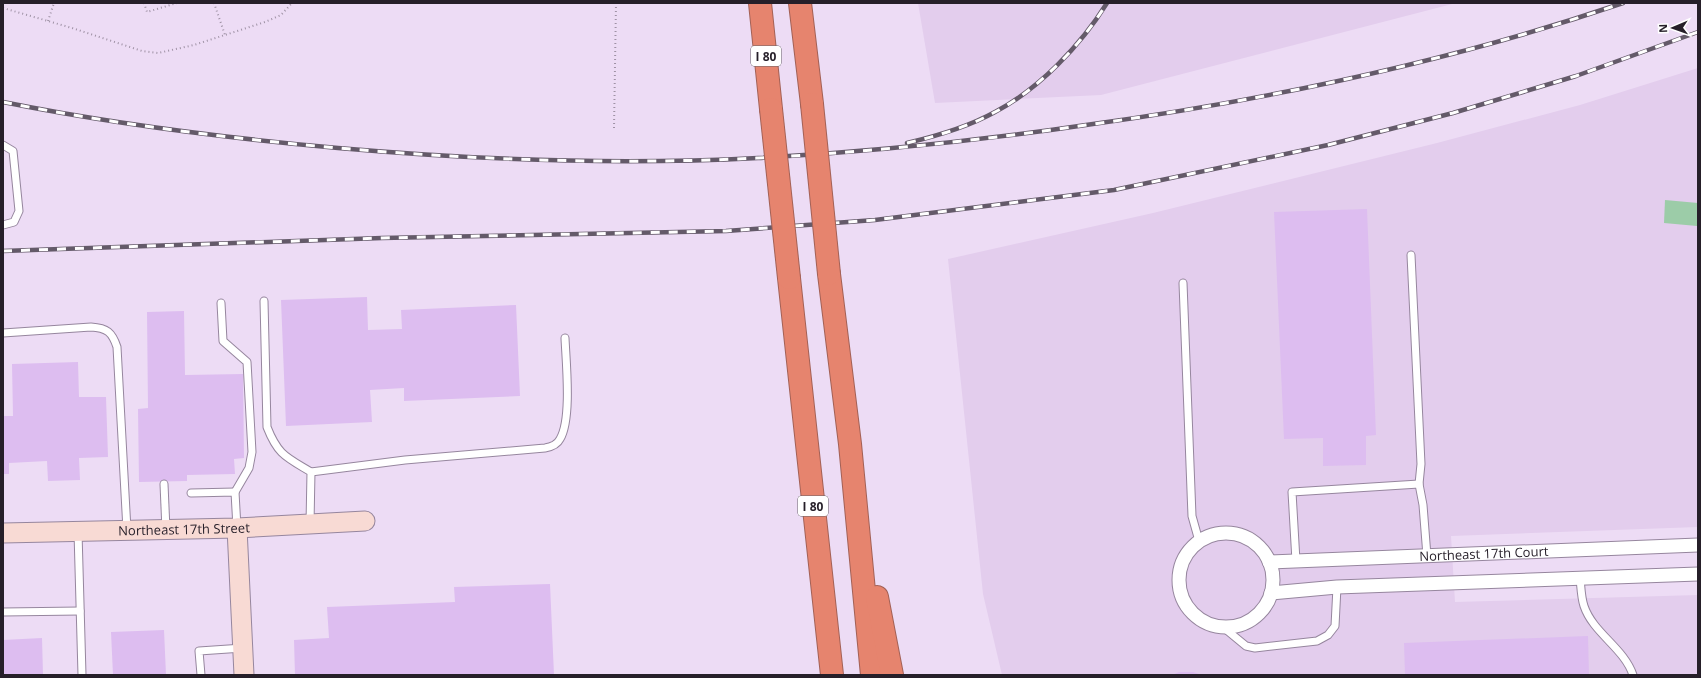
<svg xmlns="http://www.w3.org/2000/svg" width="1701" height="678" font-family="'Open Sans',sans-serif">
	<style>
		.built { fill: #e3cded }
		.green { fill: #9ccca8 }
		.building { fill: #ddbdf0 }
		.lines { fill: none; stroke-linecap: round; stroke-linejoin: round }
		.lane-casing { stroke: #96869e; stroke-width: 9 }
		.street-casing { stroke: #96869e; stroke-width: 15 }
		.secondary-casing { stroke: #96869e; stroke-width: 21 }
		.highway-casing { stroke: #a36156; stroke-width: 24 }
		.path { stroke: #9f92a5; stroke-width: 2; stroke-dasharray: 1 3; stroke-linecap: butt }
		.lane { stroke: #fff; stroke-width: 7 }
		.street { stroke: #fff; stroke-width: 13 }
		.secondary { stroke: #f8dad4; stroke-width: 19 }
		.highway { stroke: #e6846e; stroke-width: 22 }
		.rail-casing { stroke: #645a69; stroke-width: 4.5 }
		.rail { stroke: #fff; stroke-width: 3; stroke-dasharray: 9; stroke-linecap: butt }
		.highway-bridge-casing { stroke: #a36156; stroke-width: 24; stroke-linecap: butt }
		.highway-bridge { stroke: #e6846e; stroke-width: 22 }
		.labels { text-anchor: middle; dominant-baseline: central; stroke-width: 3; stroke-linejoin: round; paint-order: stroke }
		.shield { fill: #fff; stroke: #676269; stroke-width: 1 }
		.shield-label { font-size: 12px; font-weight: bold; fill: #261f29 }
		.street-label { font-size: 13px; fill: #261f29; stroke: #fff }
	</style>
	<rect width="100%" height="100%" fill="#eddcf5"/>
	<g class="built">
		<polygon points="918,3 1456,3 1101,95 935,103"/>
		<polygon points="1698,68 1698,527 1451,536 1455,602 1698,595 1698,675 1002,675 983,594 948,259 1153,213 1437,143 1580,105"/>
	</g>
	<polygon class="green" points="1665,200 1698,203 1697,226 1664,223"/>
	<g class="building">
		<polygon points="1367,209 1376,435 1366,436 1366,465 1323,466 1323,438 1284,439 1274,212"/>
		<polygon points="367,297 368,330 402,329 401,310 516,305 520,396 404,401 404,388 370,390 372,422 286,426 281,300"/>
		<polygon points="184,311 185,375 243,374 244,458 234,459 235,474 187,475 187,481 139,482 138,409 148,408 147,312"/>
		<polygon points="78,362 79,397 106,397 108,457 79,458 80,480 48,481 47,461 9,463 9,474 3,474 3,416 13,416 12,364"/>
		<polygon points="550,584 554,675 295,675 294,640 329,638 327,607 455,602 454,587"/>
		<polygon points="164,630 166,675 113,675 111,632"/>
		<polygon points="1588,636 1589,675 1405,675 1404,643"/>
		<polygon points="42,638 43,675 3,675 3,640"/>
		<polygon points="1179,672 1193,672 1202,675 1172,675"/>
	</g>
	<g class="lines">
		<defs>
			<g id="lane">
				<polyline points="3,145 13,151 19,211 14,222 3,225"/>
				<polyline points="1411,255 1421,464 1419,484"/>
				<polyline points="1183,283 1192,516 1199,541"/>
				<path d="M264,301L267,427C278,455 286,457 311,472L310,524"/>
				<polyline points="221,303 223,341 247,362 252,452 249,468 235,492"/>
				<path d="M3,333L91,327C107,328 112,332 117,347L127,530"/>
				<path d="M311,472L405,460L545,448C551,447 557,445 560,439C572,419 566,362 565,338"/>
				<polyline points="164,484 166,530"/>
				<polyline points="191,493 235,492 237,528"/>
				<polyline points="78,532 82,675"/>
				<polyline points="1296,561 1292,492 1419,484 1423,505 1427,556"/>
				<path d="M1580,578C1581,587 1581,597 1584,606C1593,633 1624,648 1633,675"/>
				<polyline points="3,612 80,611"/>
				<polyline points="1223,627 1246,646 1255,648 1317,641 1328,635 1335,626 1337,587"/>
				<polyline points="201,675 199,651 243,648"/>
			</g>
			<g id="street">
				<circle cx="1226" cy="580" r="47"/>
				<path id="s1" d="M1269,562L1698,545"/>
				<polyline points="1271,593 1337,587 1698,574"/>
			</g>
			<g id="secondary">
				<polyline points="237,528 244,675"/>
				<path id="s2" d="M3,533L237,528L365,521"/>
			</g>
			<g id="highway">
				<polyline points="760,3 771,109"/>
				<polyline points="800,3 812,104"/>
				<polyline points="829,274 850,444 872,675"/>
				<polyline points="789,278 832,675"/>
				<polyline points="877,597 892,675"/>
			</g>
		</defs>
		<use href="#lane" class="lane-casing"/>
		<use href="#street" class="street-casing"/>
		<use href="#secondary" class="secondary-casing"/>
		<use href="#highway" class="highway-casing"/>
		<g class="path">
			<polyline points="144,3 147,12 177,3"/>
			<polyline points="214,3 225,35"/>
			<polyline points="3,8 72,28 142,51 158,53 194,45 265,22 281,15 292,3"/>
			<polyline points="48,21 54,3"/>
			<polyline points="614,128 616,3"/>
		</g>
		<use href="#lane" class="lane"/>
		<use href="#street" class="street"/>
		<use href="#secondary" class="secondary"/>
		<use href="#highway" class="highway"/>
		<defs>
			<g id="rail">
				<path d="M3,102C113,124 226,138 338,148C477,160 618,165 758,158C868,152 977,141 1086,125C1268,100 1449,62 1623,3"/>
				<path d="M907,143C937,136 968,127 995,112C1039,89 1081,45 1107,3"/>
				<polyline points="3,251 382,238 726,231 875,220 1114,190 1328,145 1453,113 1576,76 1698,32"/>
			</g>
		</defs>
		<use href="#rail" class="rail-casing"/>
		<use href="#rail" class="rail"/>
		<defs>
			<g id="highway-bridge">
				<polyline points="812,104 829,274"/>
				<polyline points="771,109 789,278"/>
			</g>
		</defs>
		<use href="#highway-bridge" class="highway-bridge-casing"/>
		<use href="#highway-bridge" class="highway-bridge"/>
	</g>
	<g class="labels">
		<g class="shield">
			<rect x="751" y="46" width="30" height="20" rx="3"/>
			<rect x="798" y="496" width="30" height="20" rx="3"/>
		</g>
		<g class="shield-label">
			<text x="766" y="56">I 80</text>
			<text x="813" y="506">I 80</text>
		</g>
		<g class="street-label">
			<text stroke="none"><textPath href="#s2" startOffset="181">Northeast 17th Street</textPath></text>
			<text stroke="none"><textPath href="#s1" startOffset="215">Northeast 17th Court</textPath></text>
		</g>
	</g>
	<rect width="1701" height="678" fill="none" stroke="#261f29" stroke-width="8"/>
	<g transform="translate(1673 28) rotate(268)" stroke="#ffffff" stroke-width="3" paint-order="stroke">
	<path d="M0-3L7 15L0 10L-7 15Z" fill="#261f29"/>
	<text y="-6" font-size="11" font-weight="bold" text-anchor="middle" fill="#261f29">N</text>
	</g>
</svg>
